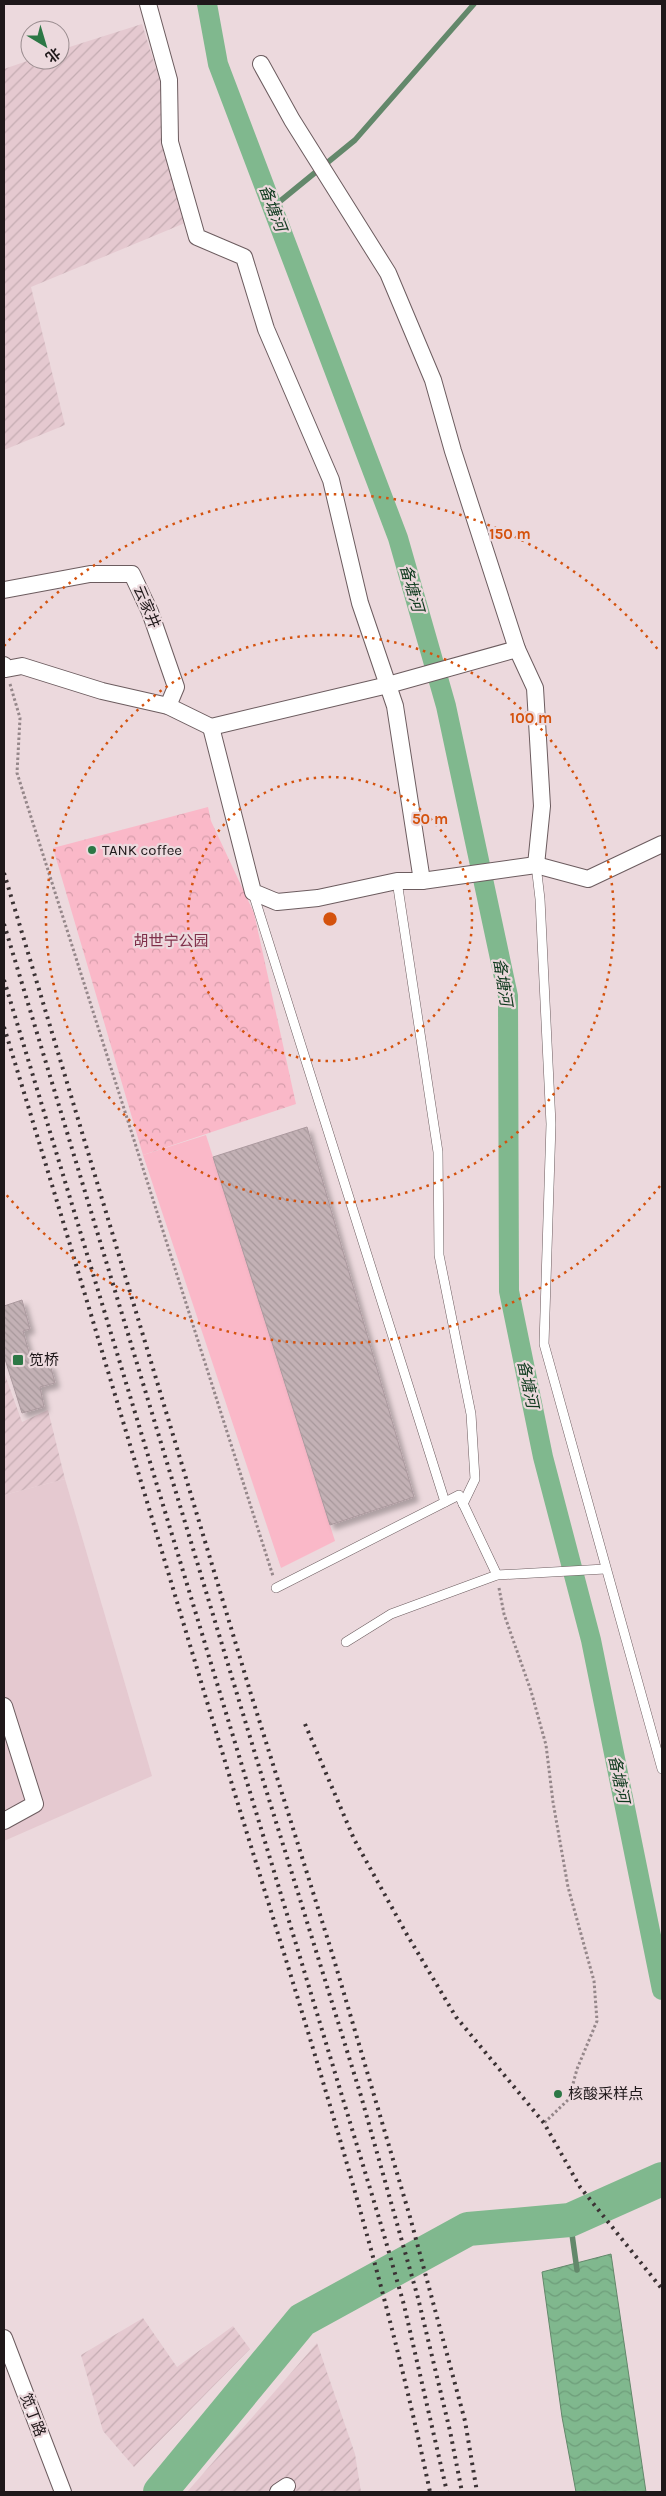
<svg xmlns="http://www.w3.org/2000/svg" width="666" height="2496" font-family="Karla,'Noto Sans SC',sans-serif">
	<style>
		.built { fill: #e5c9d0 }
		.industrial { fill: url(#industrial-furrows) }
		.grass { fill: #fab8c8 }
		.park { fill: url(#park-crowns) }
		.water { fill: url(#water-waves); stroke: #63886b }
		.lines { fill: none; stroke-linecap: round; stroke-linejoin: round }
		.stream { stroke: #63886b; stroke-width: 5.5 }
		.canal { stroke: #80b88e; stroke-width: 20 }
		.river { stroke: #80b88e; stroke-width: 34 }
		.building { fill: url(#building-back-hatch); stroke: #ab999e; filter: url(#shadow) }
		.service-casing { stroke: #6c5c5f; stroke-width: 10 }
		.minor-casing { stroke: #6c5c5f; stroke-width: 18 }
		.path { stroke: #95878a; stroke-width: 3; stroke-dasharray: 2.5 2.5; stroke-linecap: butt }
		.service { stroke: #fff; stroke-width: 9 }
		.minor { stroke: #fff; stroke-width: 16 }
		.rail { stroke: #3b3234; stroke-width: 4; stroke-dasharray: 2.5 5; stroke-linecap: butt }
		.ring { fill: none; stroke: #d4520d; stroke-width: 2.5; stroke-dasharray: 2.5 5 }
		.poi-dot { fill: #2c7745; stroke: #ecd9dd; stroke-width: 2 }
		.labels { text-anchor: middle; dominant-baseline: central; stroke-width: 4.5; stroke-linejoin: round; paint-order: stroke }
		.street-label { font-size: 15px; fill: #1f181a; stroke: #ecd9dd }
		.poi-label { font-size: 15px; fill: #1f181a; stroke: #ecd9dd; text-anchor: start }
		.park-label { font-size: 15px; fill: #7f2f4a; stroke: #ecd9dd }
		.water-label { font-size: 16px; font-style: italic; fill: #0f3a1e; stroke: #ecd9dd }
		.centre { fill: #d4520d; stroke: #ecd9dd; stroke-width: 2.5 }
		.ring-label { font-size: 15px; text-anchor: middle; font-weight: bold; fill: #d4520d; stroke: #ecd9dd; stroke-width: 4.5; stroke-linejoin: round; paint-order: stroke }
	</style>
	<defs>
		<pattern id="industrial-furrows" width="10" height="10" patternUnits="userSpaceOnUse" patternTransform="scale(1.25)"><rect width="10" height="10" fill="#e5c9d0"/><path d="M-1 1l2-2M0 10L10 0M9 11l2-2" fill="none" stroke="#c4acb2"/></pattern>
		<pattern id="park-crowns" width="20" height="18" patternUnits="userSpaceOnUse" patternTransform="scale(1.25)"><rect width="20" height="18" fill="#fab8c8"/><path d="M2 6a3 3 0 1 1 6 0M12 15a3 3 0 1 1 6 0" fill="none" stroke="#d69dab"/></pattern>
		<pattern id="water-waves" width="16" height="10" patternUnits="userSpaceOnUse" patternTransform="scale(1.25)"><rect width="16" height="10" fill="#80b88e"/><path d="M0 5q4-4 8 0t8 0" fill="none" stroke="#6e9d7a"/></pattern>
		<pattern id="building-back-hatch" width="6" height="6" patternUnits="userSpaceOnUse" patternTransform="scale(1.25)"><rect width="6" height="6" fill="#c3b1b5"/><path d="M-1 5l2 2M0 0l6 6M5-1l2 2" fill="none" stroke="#a7989b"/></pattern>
		<filter id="shadow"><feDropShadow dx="4.5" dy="4.5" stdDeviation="2.5" flood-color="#0004"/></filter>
	</defs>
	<rect width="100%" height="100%" fill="#ecd9dd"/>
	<polygon class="built" points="65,1479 152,1776 4,1841 4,1495"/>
	<g class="industrial">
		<polygon points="142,24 161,84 185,223 31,287 65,425 4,450 4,69 30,60 60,60 60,50"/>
		<polygon points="4,1372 22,1422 48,1410 65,1479 4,1495"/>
		<polygon points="143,2318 177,2367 233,2326 250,2349 134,2467 103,2431 81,2355"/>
		<polygon points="317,2343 355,2454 361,2492 187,2492"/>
	</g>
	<polygon class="grass" points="206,1135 335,1541 281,1568 143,1155"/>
	<polygon class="park" points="208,807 211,821 254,913 296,1104 143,1155 53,848"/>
	<polygon class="water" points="611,2254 646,2492 576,2492 562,2417 542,2272"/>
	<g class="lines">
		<g class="stream">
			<polyline points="273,207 355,140 474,4"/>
			<polyline points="570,2220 577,2270"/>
		</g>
		<polyline class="canal" points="207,4 218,64 398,538 446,706 508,996 509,1291 543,1457 591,1640 662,1990"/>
		<polyline class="river" points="160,2492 302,2320 468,2229 570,2220 662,2179"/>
	</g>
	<g class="building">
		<polygon points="307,1127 414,1497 330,1525 213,1157"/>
		<polygon points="22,1300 30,1329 23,1331 33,1367 50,1364 55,1383 40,1387 44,1407 22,1413 4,1356 4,1306"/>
	</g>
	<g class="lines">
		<defs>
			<g id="service">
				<polyline points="536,865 540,899 551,1124 544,1344 662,1769"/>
				<polyline points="397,881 438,1152 439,1255 471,1414 475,1479 463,1504"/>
				<polyline points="253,893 445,1502"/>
				<polyline points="276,1588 459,1495 497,1575"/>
				<polyline points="346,1642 391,1614 497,1575 605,1569"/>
			</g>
			<g id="minor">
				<polyline points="148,4 169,80 170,142 197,237 244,257 266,329 331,480 360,603 395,706 422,881"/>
				<polyline points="261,64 292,120 388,273 433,380 453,451 517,649 535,688 542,806 536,865"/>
				<polyline points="4,590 90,574 132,574 150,612 176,687 168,706"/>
				<polyline points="4,665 6,669 22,666 102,691 168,706 211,727 388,685 517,649"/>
				<polyline points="211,727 253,892 277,902 318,898 397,881 422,881 536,865 588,879 662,844"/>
				<polyline points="4,1706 35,1804 4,1821"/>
				<polyline points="4,2338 63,2492"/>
				<polyline points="278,2492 287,2486"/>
			</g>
		</defs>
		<use href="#service" class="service-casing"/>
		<use href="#minor" class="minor-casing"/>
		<g class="path">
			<polyline points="10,684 20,718 17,773 273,1576"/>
			<polyline points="499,1588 504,1614 531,1691 546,1745 553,1802 568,1887 594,1981 597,2021 577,2069 569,2099 544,2123"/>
		</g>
		<use href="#service" class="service"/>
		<use href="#minor" class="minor"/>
		<g class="rail">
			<polyline points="4,873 250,1691 332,1953 410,2217 465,2421 477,2492"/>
			<polyline points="4,924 263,1780 361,2096 418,2298 450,2431 462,2492"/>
			<polyline points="4,980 382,2228 404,2305 447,2492"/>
			<path d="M4,1027C82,1282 157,1537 234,1791C305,2023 380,2254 430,2492"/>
			<polyline points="305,1724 354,1839 406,1933 456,2017 544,2123 580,2187 662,2289"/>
		</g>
	</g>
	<g class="ring">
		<circle cx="330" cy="919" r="142"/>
		<circle cx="330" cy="919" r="284"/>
		<path d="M660 1186A425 425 0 0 1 4 1192M4 646A425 425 0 0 1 660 652"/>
	</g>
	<g class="poi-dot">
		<circle cx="92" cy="850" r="5"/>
		<rect x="12" y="1354" width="12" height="12" rx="2.5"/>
		<circle cx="558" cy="2094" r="5"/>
	</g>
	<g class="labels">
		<g class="street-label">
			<text transform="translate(147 607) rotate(67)">云家井</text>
			<text transform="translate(33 2415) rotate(69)">笕丁路</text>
		</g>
		<g class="poi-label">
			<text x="102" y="850">TANK coffee</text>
			<text x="29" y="1360">笕桥</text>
			<text x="568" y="2094">核酸采样点</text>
		</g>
		<g class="park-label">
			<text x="171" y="941">胡世宁公园</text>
		</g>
		<g class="water-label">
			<text transform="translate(273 208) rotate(69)">备塘河</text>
			<text transform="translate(412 588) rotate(74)">备塘河</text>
			<text transform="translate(503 982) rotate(81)">备塘河</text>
			<text transform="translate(528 1384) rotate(78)">备塘河</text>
			<text transform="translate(619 1779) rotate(78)">备塘河</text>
		</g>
	</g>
	<circle cx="330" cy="919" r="8" class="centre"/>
	<g class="ring-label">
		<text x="510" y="539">150 m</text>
		<text x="531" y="723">100 m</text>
		<text x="430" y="824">50 m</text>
	</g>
	<rect width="666" height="2496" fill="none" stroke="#1f181a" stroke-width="10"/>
	<g transform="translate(45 45) rotate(142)"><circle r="24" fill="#ecd9dd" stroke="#9a8c8f"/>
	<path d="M0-4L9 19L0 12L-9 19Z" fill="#2c7745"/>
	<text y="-8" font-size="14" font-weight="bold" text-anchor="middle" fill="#1f181a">北</text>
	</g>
</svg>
